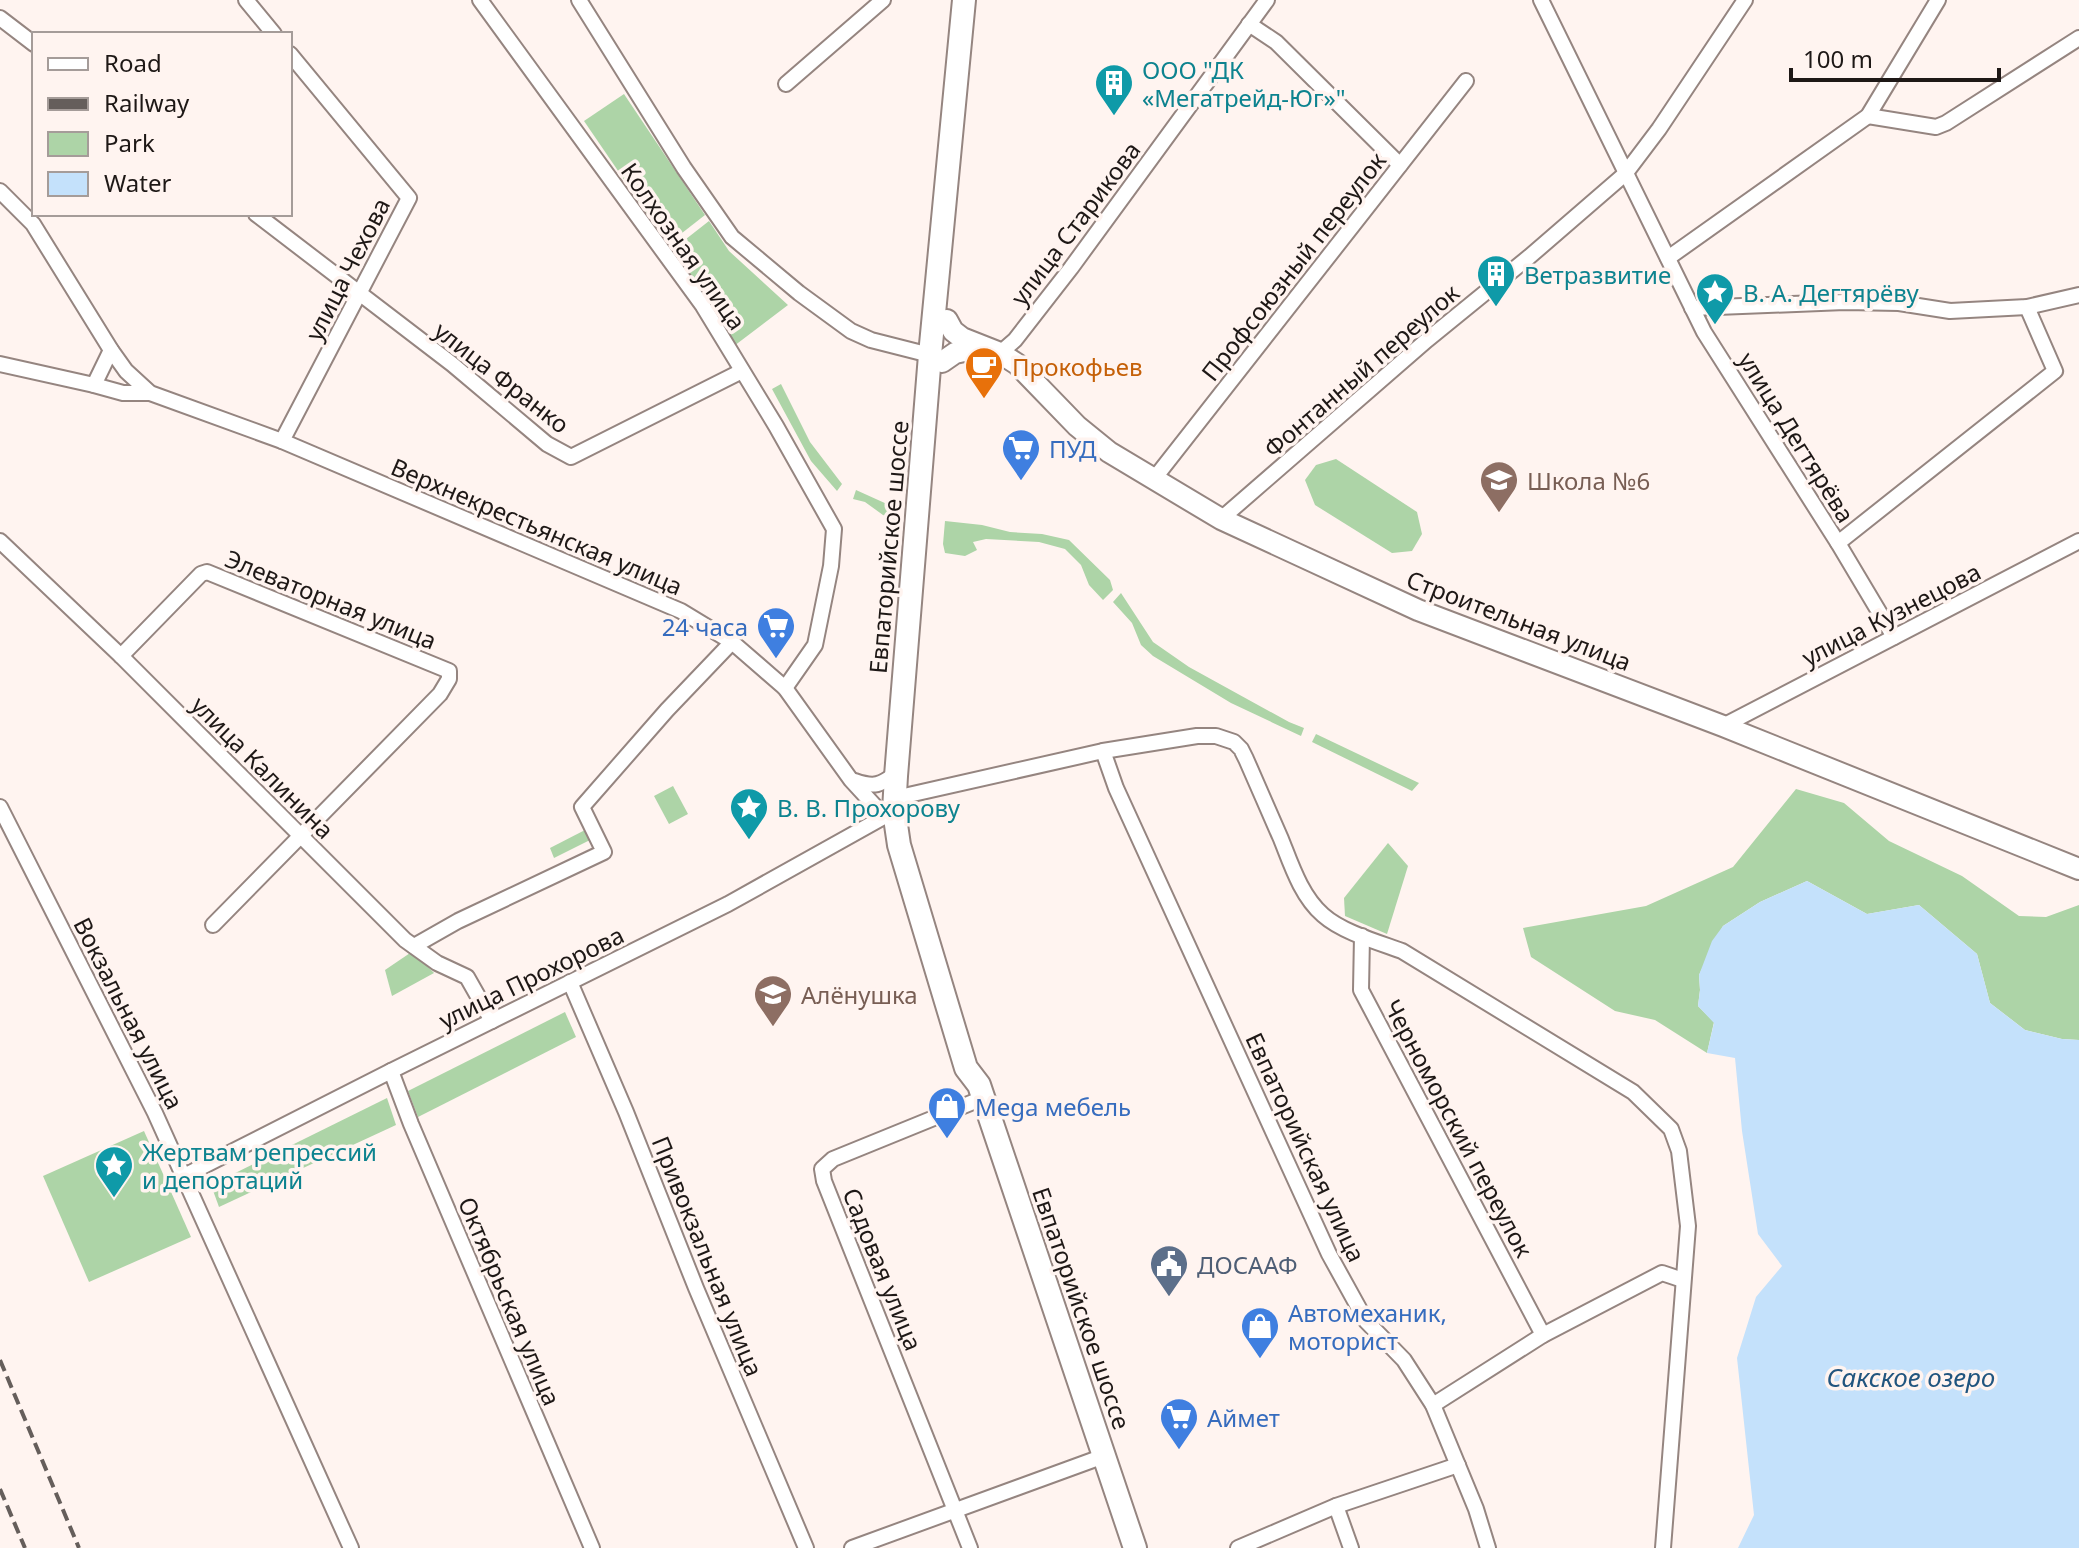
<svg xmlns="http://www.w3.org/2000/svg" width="2079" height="1548" font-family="'Noto Sans',sans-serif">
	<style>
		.green { fill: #add4a7 }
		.water { fill: #c4e1fb }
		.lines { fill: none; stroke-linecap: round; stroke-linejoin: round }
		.street-casing { stroke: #958580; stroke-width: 18 }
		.secondary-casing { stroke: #958580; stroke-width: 24 }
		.primary-casing { stroke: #958580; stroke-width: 26 }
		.street { stroke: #fff; stroke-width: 14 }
		.secondary { stroke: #fff; stroke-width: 20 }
		.primary { stroke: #fff; stroke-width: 22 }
		.rail { stroke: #655e5b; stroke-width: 4; stroke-dasharray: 12 6; stroke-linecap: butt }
		.labels { text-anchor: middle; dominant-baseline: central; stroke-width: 7; stroke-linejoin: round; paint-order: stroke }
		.culture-label { font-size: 24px; fill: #0d838f; stroke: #fff4f0; text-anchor: start }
		.street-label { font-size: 24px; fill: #1e1816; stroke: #fff4f0 }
		.food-label { font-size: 24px; fill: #c56008; stroke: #fff4f0; text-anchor: start }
		.shop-label { font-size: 24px; fill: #366cbe; stroke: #fff4f0; text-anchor: start }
		.education-label { font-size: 24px; fill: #785e54; stroke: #fff4f0; text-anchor: start }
		.service-label { font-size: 24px; fill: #4e5e75; stroke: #fff4f0; text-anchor: start }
		.water-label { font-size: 26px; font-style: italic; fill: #21557f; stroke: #fff4f0 }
	</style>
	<rect width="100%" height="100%" fill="#fff4f0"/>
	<g class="green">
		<polygon points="624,94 705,215 668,244 584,121"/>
		<polygon points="709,221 729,251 788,305 734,346 672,250"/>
		<polygon points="781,384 810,442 842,484 837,491 811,461 772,389"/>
		<polygon points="1336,459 1417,512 1422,534 1412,551 1392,553 1315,505 1305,480 1316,465"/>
		<polygon points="856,490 898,509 897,521 883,515 865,502 853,499"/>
		<polygon points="945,521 982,525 1010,532 1042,534 1069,540 1110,580 1113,590 1103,600 1089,585 1081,565 1065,549 1039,542 986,539 973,542 977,550 965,556 945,553 943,544"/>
		<polygon points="1121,593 1153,642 1189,667 1289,722 1304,728 1301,736 1231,703 1153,656 1141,645 1132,623 1113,602"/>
		<polygon points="1316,734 1419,783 1412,791 1312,742"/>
		<polygon points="673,786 688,814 669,824 654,796"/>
		<polygon points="1796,789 1844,803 1889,841 1962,876 2019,916 2046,917 2079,905 2079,1040 2062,1039 2025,1030 1990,1003 1977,954 1919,905 1867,914 1807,881 1760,902 1723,926 1699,975 1700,990 1698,1006 1714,1022 1707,1053 1655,1020 1615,1011 1531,957 1523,928 1646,906 1733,867"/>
		<polygon points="585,830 590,840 554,858 550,848"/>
		<polygon points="1388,843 1408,866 1387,934 1345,916 1344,898"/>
		<polygon points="413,951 434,973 392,996 385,970"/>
		<polygon points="565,1012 576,1037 418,1117 408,1091"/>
		<polygon points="387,1098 396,1125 219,1207 211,1185"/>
		<polygon points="144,1131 191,1237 89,1282 43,1176"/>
	</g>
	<polygon class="water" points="1807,881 1867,914 1919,905 1977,954 1990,1003 2025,1030 2062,1039 2079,1040 2079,1548 1738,1548 1754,1515 1737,1358 1756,1297 1782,1266 1758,1234 1742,1131 1735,1058 1707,1053 1714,1023 1698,1006 1700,990 1699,975 1712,941 1723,926 1760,902"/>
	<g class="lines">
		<defs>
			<g id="street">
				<polyline points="246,0 274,34"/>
				<polyline points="480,0 703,306 776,426 834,529 831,566 815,645 785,688"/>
				<polyline points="579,0 684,168 732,237 799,293 851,331 871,340 930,355"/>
				<polyline points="1541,0 1704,332 1838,543 1894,637"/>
				<polyline points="0,18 34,44"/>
				<polyline points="1249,24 1276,42 1400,165"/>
				<polyline points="786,84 883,0"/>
				<polyline points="1868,116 1936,127 1946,123 2079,38"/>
				<polyline points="0,191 33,224 111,350 126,371 150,393 282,441 681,611 732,642 785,688 851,780 885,817"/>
				<polyline points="256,214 452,364 547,444 571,457 742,371"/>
				<polyline points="1668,258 1868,116 1938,0"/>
				<polyline points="1692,308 1845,302 1899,303 1950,311 2027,307 2079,295"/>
				<polyline points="1000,353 1015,340 1071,268 1267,0"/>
				<polyline points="0,364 94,385 123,393 150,393"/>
				<polyline points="94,385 111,350"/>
				<polyline points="282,441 409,198 290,54"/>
				<polyline points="1154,479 1466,81"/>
				<polyline points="1221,519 1427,340 1529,257 1625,174 1659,129 1745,0"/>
				<polyline points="0,541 121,656 405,940 437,963 467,977 492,1021"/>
				<polyline points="1838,543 2055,371 2027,307"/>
				<polyline points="121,656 201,574 207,572 449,671 449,679 440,694 213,925"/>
				<polyline points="1723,726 2079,541"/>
				<polyline points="1103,751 1116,788 1329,1254 1366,1321 1404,1360 1433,1405 1476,1509 1488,1548"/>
				<path d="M855,781C875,788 880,785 897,773"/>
				<path d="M904,796L1103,751L1197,736H1216L1234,742L1241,749L1246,759C1258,786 1269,812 1281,839C1291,864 1301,896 1323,915C1342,932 1377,942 1402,951L1633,1092L1671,1129L1679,1151L1688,1226L1663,1548"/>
				<polyline points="0,807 155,1113 351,1548"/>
				<polyline points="1362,936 1361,990 1543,1335"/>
				<polyline points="414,946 458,921 604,852 582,807 667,710 732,642"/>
				<polyline points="570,982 626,1112 696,1288 806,1548"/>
				<polyline points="391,1071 411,1124 592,1548"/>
				<polyline points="184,1176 391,1071 728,904 891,813"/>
				<polyline points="1433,1405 1543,1335 1662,1273 1683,1280"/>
				<polyline points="1336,1506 1351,1548"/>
				<polyline points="852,1548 1104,1456"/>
				<polyline points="970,1548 824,1181 822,1169 833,1159 983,1098"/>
				<polyline points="1238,1548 1336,1506 1458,1465"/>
			</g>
			<g id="secondary">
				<polyline points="947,320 953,331 962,338 1000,353 1017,364 1077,426 1109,452 1221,519 1418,610 1723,726 2079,869"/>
				<polyline points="942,362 955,353 982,347"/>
			</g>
			<polyline id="primary" points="964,0 930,355 896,776 894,811 899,845 966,1068 979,1085 1135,1548"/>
		</defs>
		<use href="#street" class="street-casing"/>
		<use href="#secondary" class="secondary-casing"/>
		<use href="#primary" class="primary-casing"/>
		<use href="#street" class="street"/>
		<use href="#secondary" class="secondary"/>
		<use href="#primary" class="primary"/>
		<g class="rail">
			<polyline points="0,1360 79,1548"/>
			<polyline points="0,1489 25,1548"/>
		</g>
	</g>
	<defs>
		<symbol id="building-pin" viewBox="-11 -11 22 30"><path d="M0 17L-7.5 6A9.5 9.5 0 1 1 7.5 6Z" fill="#0f9aa8" stroke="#fff4f0"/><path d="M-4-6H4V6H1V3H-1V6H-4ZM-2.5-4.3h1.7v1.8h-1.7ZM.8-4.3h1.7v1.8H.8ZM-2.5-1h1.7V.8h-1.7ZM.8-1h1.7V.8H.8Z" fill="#fff"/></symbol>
		<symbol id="sight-pin" viewBox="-11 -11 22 30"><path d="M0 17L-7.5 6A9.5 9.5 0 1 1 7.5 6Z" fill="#0f9aa8" stroke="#fff4f0"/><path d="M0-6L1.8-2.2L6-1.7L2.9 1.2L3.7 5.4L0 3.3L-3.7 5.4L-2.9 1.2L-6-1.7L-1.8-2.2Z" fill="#fff"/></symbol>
		<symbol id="cafe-pin" viewBox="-11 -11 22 30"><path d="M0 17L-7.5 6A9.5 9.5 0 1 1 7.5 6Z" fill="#e8710a" stroke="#fff4f0"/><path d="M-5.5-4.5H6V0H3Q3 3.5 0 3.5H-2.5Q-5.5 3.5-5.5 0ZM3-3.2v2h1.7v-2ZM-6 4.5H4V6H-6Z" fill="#fff"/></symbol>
		<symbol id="supermarket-pin" viewBox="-11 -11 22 30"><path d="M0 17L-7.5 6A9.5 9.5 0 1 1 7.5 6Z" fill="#3f7fe0" stroke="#fff4f0"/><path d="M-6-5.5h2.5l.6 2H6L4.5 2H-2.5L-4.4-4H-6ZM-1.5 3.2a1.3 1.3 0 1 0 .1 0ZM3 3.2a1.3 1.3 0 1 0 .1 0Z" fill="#fff"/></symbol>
		<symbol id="school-pin" viewBox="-11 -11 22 30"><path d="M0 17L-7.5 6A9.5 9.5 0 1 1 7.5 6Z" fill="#8d6e63" stroke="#fff4f0"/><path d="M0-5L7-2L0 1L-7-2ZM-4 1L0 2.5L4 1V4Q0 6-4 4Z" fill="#fff"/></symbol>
		<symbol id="shop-pin" viewBox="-11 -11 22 30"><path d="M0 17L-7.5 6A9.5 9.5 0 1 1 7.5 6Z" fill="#3f7fe0" stroke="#fff4f0"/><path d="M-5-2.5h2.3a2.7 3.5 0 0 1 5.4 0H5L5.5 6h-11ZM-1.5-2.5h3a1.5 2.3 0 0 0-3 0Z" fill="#fff"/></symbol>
		<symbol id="civic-pin" viewBox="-11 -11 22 30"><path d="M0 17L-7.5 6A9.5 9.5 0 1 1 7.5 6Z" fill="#5c6f8a" stroke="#fff4f0"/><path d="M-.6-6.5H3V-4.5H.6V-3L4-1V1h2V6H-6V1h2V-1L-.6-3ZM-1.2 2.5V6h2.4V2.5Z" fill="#fff"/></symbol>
	</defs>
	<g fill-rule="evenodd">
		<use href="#building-pin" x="1092" y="61" width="44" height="60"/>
		<use href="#building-pin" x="1474" y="252" width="44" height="60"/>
		<use href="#sight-pin" x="1693" y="270" width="44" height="60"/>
		<use href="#cafe-pin" x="962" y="344" width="44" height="60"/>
		<use href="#supermarket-pin" x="999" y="426" width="44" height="60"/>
		<use href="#school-pin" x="1477" y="458" width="44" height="60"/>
		<use href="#supermarket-pin" x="754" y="604" width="44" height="60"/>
		<use href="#sight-pin" x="727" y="785" width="44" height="60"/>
		<use href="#school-pin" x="751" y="972" width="44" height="60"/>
		<use href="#shop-pin" x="925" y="1084" width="44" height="60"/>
		<use href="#sight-pin" x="92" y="1143" width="44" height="60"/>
		<use href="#civic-pin" x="1147" y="1242" width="44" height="60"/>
		<use href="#shop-pin" x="1238" y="1304" width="44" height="60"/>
		<use href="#supermarket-pin" x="1157" y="1395" width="44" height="60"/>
	</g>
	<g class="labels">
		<g class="culture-label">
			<text x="1142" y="69">ООО "ДК<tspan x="1142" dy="28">«Мегатрейд-Юг»"</tspan></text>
			<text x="1524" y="274">Ветразвитие</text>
			<text x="1743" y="292">В. А. Дегтярёву</text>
			<text x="777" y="807">В. В. Прохорову</text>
			<text x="142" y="1151">Жертвам репрессий<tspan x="142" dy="28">и депортаций</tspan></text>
		</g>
		<g class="street-label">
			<text transform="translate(1075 223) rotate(-53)">улица Старикова</text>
			<text transform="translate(684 246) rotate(55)">Колхозная улица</text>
			<text transform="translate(1293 266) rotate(-52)">Профсоюзный переулок</text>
			<text transform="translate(347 269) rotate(-63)">улица Чехова</text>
			<text transform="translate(1361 370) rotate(-41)">Фонтанный переулок</text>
			<text transform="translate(502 377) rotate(38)">улица Франко</text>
			<text transform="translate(1797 437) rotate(58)">улица Дегтярёва</text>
			<text transform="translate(537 526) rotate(23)">Верхнекрестьянская улица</text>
			<text transform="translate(888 547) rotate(-85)">Евпаторийское шоссе</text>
			<text transform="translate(331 599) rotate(22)">Элеваторная улица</text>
			<text transform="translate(1891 614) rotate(-27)">улица Кузнецова</text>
			<text transform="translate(1519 620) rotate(21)">Строительная улица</text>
			<text transform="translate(263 767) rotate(45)">улица Калинина</text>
			<text transform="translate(531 977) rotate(-26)">улица Прохорова</text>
			<text transform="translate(129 1013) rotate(63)">Вокзальная улица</text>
			<text transform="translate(1459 1128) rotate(62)">Черноморский переулок</text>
			<text transform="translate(1306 1147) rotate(65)">Евпаторийская улица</text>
			<text transform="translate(708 1256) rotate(68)">Привокзальная улица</text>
			<text transform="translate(883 1269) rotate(68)">Садовая улица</text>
			<text transform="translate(510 1301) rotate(67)">Октябрьская улица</text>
			<text transform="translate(1082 1308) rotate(71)">Евпаторийское шоссе</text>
		</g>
		<g class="food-label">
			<text x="1012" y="366">Прокофьев</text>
		</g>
		<g class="shop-label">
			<text x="1049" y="448">ПУД</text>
			<text x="748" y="626" text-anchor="end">24 часа</text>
			<text x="975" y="1106">Mega мебель</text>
			<text x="1288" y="1312">Автомеханик,<tspan x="1288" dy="28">моторист</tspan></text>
			<text x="1207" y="1417">Аймет</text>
		</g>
		<g class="education-label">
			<text x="1527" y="480">Школа №6</text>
			<text x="801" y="994">Алёнушка</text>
		</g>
		<g class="service-label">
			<text x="1197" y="1264">ДОСААФ</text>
		</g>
		<g class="water-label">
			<text x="1911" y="1377">Сакское озеро</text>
		</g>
	</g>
	<rect x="32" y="32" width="260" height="184" fill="#fff4f0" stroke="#a59c99" stroke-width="2"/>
	<rect x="48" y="58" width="40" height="12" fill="#ffffff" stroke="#a59c99" stroke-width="2"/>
	<text x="104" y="72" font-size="24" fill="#1e1816">Road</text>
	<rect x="48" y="98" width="40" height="12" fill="#655e5b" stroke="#a59c99" stroke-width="2"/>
	<text x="104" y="112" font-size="24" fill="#1e1816">Railway</text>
	<rect x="48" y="132" width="40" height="24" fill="#add4a7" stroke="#a59c99" stroke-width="2"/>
	<text x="104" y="152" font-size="24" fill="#1e1816">Park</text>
	<rect x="48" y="172" width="40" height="24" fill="#c4e1fb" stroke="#a59c99" stroke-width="2"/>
	<text x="104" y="192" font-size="24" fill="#1e1816">Water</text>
	<path d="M1791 68v12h208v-12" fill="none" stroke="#1e1816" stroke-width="4"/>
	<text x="1803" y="68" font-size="24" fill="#1e1816" stroke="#fff4f0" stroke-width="6" paint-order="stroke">100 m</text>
</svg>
